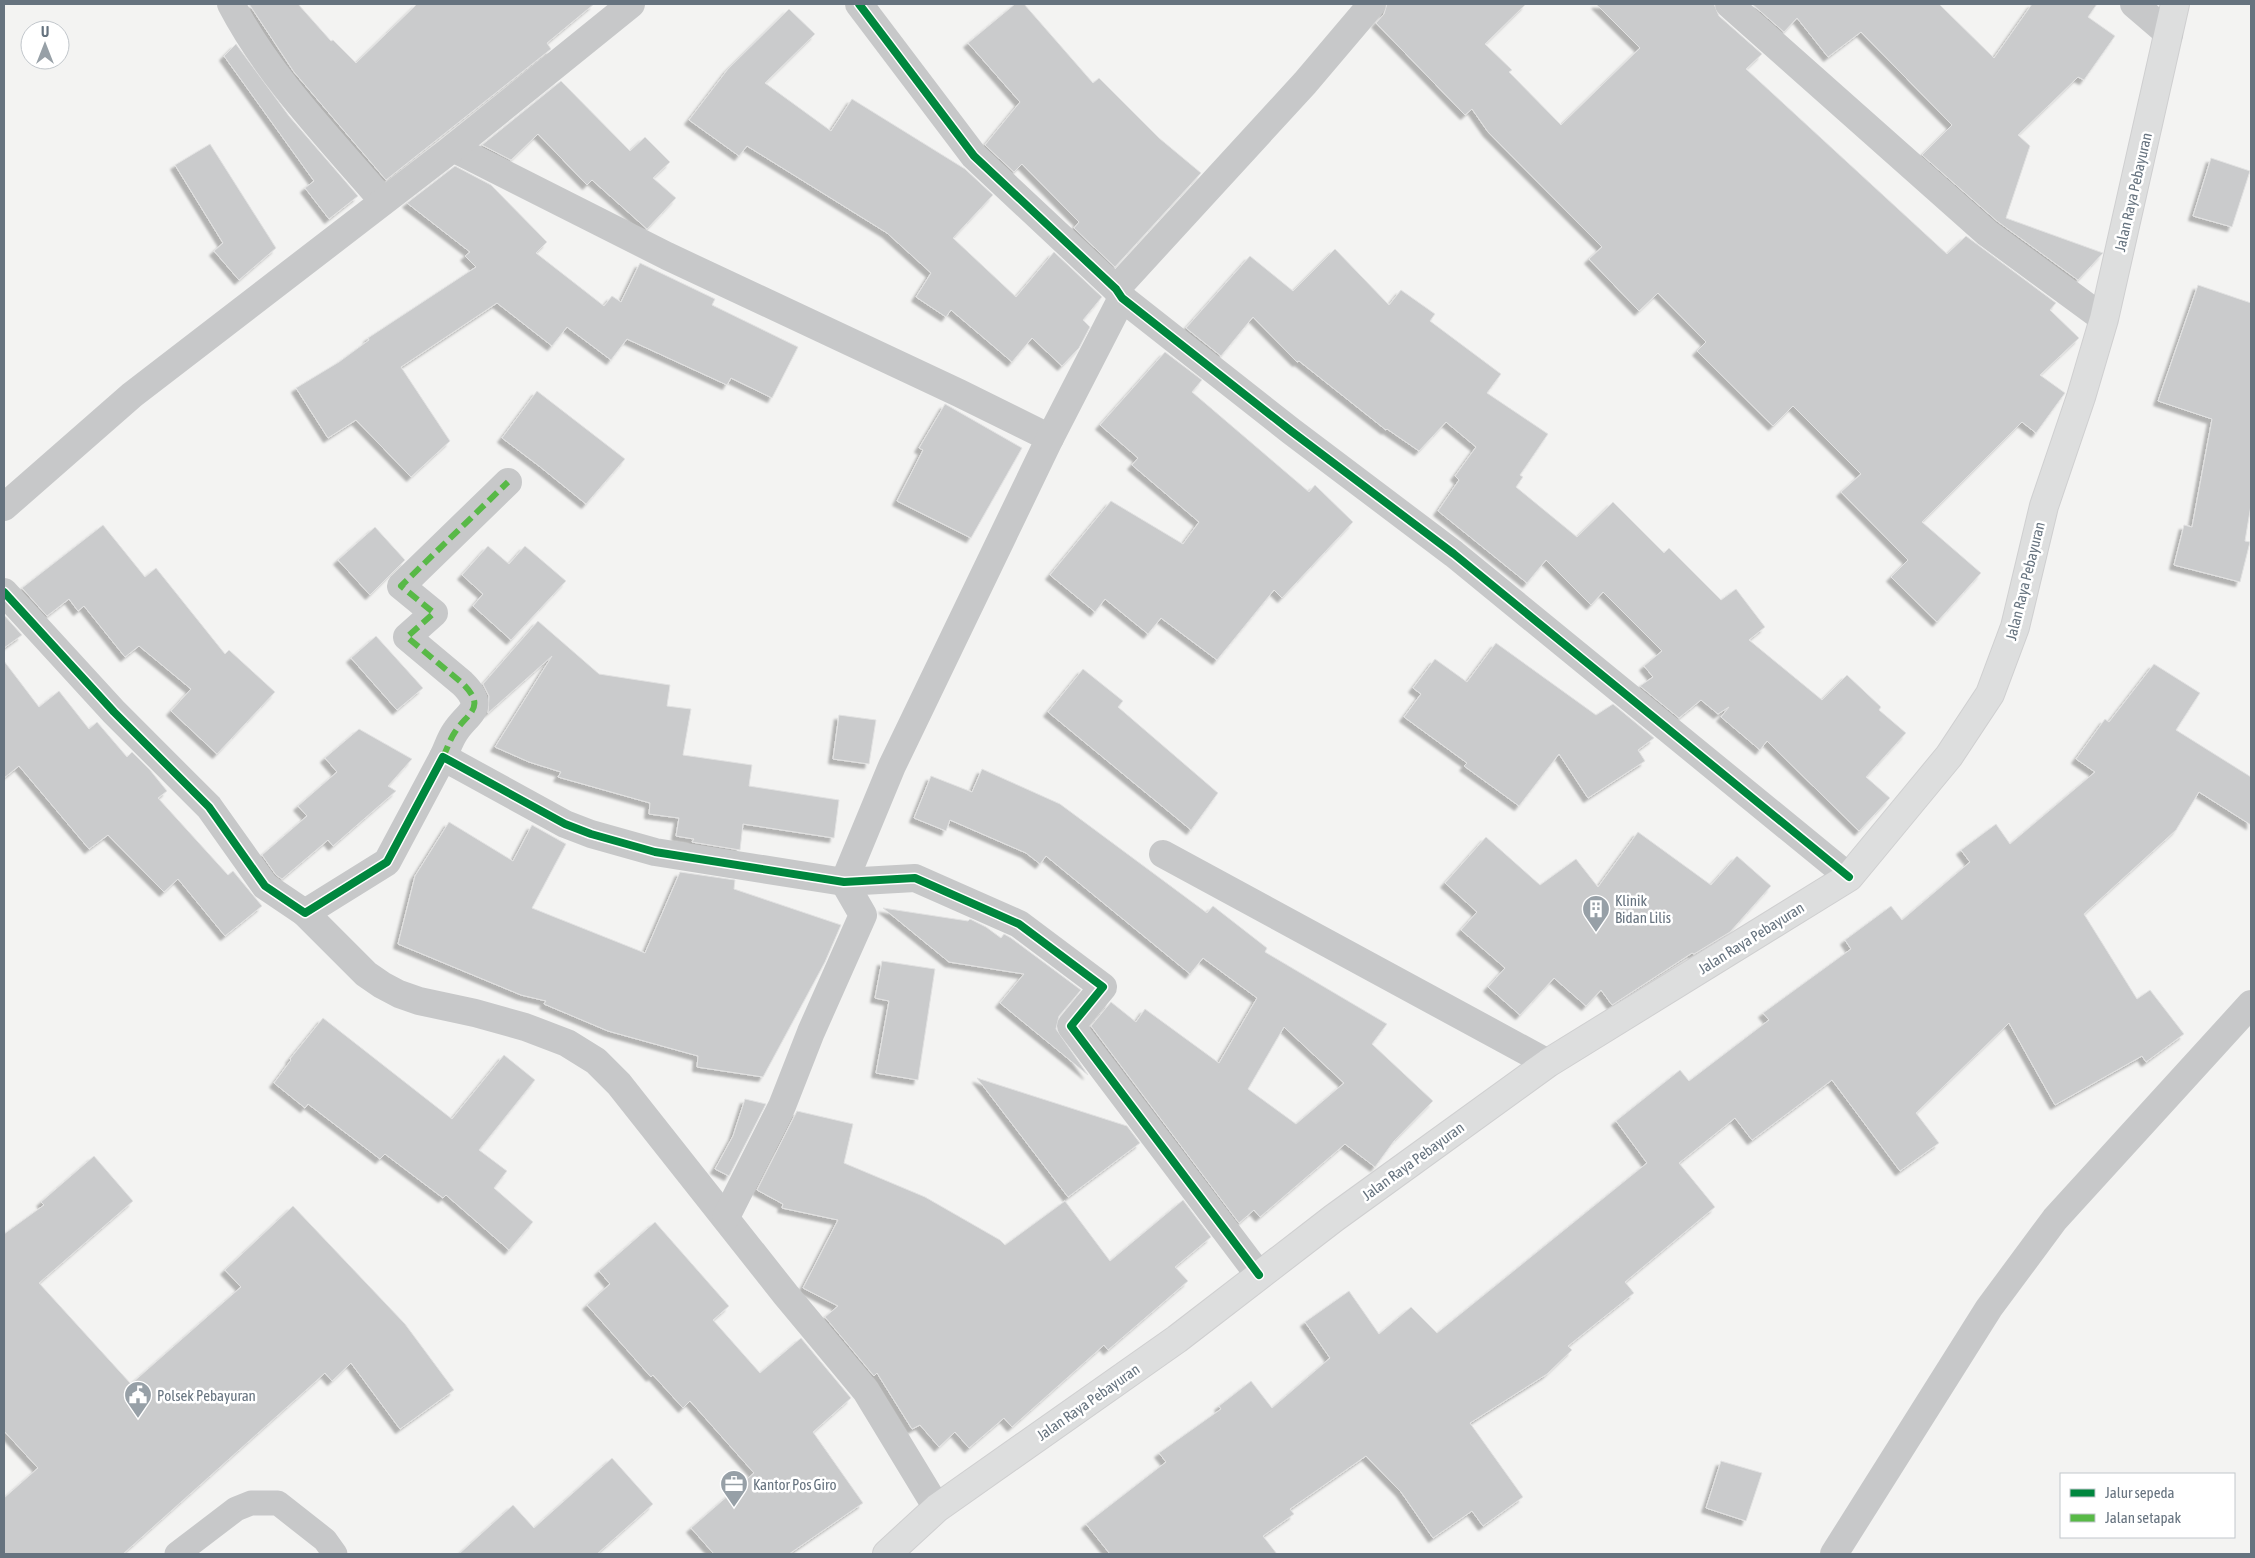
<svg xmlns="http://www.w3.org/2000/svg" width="2255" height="1558" font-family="'Asap Condensed',sans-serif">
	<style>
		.building { fill: #cacbcc; stroke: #e2e2e2; fill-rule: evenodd; filter: url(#shadow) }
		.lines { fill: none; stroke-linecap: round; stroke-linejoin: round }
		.secondary-casing { stroke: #cfcfd0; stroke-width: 30 }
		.service { stroke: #c7c8c9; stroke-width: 25 }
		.minor { stroke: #c7c8c9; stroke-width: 28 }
		.secondary { stroke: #dddede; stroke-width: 28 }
		.quiet { stroke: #58b947; stroke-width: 6; stroke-dasharray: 12 6; stroke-linecap: butt }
		.cycleway-casing { stroke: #fff; stroke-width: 11 }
		.cycleway { stroke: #00873e; stroke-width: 8 }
		.labels { text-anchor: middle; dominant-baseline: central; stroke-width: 5; stroke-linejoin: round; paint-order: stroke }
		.street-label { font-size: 15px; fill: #66737f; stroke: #fff }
		.poi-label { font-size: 15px; fill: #66737f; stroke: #fff; text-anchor: start }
	</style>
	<defs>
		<filter id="shadow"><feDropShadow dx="-4.5" dy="4.5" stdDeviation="1" flood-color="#0004"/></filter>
	</defs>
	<rect width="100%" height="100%" fill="#f3f3f2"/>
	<g class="building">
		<polygon points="249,4 298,4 331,41 333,40 356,63 417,4 594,4 547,43 551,49 386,180 294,72"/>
		<polygon points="1015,4 1024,4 1093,83 1099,78 1159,138 1201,173 1115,267 1074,228 1079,222 1022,164 1014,172 985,145 1020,102 968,43"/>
		<polygon points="1387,4 1526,4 1485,44 1512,70 1509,72 1561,125 1640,48 1596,4 1714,4 1719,16 1762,54 1746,69 1947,254 1966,236 2056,303 2050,310 2079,338 2040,375 2065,393 2036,433 2022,422 1922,522 1981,573 1937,622 1891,577 1908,560 1841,492 1861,474 1793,406 1773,426 1697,351 1706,342 1658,293 1639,311 1589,259 1602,247 1488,132 1472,109 1465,115 1376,23 1384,14"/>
		<polygon points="1752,4 1939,4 1994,58 2032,4 2097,4 2088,17 2115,36 2084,80 2078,77 2018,135 2030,146 2006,218 2103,253 2078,280 1997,221 1922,155 1952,125 1861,32 1828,57 1797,18 1784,32"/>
		<polygon points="789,9 815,34 765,83 831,131 852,99 965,169 993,195 953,238 1016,297 1054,252 1102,297 1083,320 1090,327 1079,348 1062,366 1032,338 1012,362 951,310 946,317 916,297 931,273 887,233 747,146 739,156 689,120 728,69"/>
		<polygon points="236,44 289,116 358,196 329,219 305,188 314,181 224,56"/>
		<polygon points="561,81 630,151 645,137 670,162 653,178 676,198 647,229 592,180 587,185 538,134 511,160 482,145"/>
		<polygon points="210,144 276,248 239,280 214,251 223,243 175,165"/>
		<polygon points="2211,158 2250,171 2232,227 2193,216"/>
		<polygon points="455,166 491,185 547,242 536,253 604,306 612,296 621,302 640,263 715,299 712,305 798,347 772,398 731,378 727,385 627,339 611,360 567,327 552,346 497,303 401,367 450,441 411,477 356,420 328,438 296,388 339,362 369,340 368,338 476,267 465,256 470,252 407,203"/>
		<polygon points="1335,249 1389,305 1401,290 1435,314 1430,321 1501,374 1487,393 1548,434 1520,475 1523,477 1516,487 1577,537 1613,502 1664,553 1669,548 1721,600 1736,589 1765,627 1749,640 1822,700 1847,675 1881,707 1879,710 1906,733 1866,777 1890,798 1859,831 1767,741 1760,750 1721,717 1729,707 1718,714 1701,700 1679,718 1640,686 1653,677 1644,666 1662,651 1603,592 1591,605 1546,560 1527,583 1438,511 1459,480 1455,476 1476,447 1446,422 1419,451 1387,429 1386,430 1299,361 1297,362 1253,317 1221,356 1186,328 1250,256 1293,291"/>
		<polygon points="2198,285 2251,303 2251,505 2245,541 2250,542 2240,582 2174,565 2184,525 2192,527 2212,419 2158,401"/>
		<polygon points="1165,352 1202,380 1192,392 1309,492 1315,485 1353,522 1282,598 1274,590 1217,660 1161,618 1148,634 1105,599 1095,612 1050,575 1111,501 1183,544 1199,522 1132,465 1138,458 1100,425"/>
		<polygon points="537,391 625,459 586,504 539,466 502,438"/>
		<polygon points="945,404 1022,448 971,538 897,501 923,450 919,448"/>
		<polygon points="103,525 145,577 156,568 225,654 229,650 275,692 217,754 171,711 191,689 139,646 125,657 84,606 78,611 69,599 47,616 22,588"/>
		<polygon points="375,527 405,560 370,595 338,560"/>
		<polygon points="488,546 509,564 525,546 566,581 511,640 473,606 483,594 462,575"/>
		<polygon points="4,615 22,635 4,648"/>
		<polygon points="538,621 599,674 670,685 667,706 691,709 683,755 752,765 749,786 839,800 834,838 743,824 740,850 692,842 694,839 676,836 679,818 649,814 650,803 558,777 561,772 529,762 495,747 552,656 488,713 489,696 483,684"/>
		<polygon points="376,636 423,688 397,710 351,658"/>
		<polygon points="1496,643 1596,715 1613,704 1654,738 1638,750 1645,761 1588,798 1559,754 1519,806 1464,766 1467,763 1404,717 1421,694 1413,688 1435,659 1467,682"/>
		<polygon points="4,661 39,707 59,691 89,729 97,722 127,757 132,752 150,770 167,791 158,798 228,875 233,871 262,906 225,936 178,879 164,892 108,835 89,849 19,766 4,778"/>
		<polygon points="2154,664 2200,693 2176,730 2251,777 2251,825 2199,792 2176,830 2084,914 2137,999 2150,990 2184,1034 2146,1062 2142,1056 2055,1105 2009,1023 1916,1113 1939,1143 1900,1171 1832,1080 1752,1140 1735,1118 1679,1163 1715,1207 1625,1282 1634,1293 1568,1346 1572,1350 1547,1374 1470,1423 1523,1497 1483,1526 1472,1511 1433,1538 1401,1492 1366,1456 1290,1509 1294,1514 1263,1536 1277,1554 1110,1554 1086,1524 1166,1462 1159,1453 1221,1409 1219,1406 1251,1381 1272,1408 1330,1358 1305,1322 1349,1291 1379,1334 1411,1307 1437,1333 1647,1163 1616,1121 1680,1070 1689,1081 1769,1020 1763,1013 1851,949 1845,940 1891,906 1902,920 1970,862 1961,850 1996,824 2010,844 2095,772 2076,759 2105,719 2109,722"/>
		<polygon points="1083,669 1123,701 1118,707 1218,793 1191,830 1048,712"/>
		<polygon points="839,715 876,720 869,764 833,759"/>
		<polygon points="359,729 412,759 388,786 396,791 333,846 328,840 282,879 276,875 262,855 307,816 298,806 337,772 325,758"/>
		<path d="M982,769L1060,804L1207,913L1213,906L1267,948L1265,952L1387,1024L1372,1044L1433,1101L1394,1141L1375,1167L1345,1144L1260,1217L1254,1210L1239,1223L1091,1026L1111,1002L1136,1022L1145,1009L1219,1063L1257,998L1203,958L1190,974L1046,856L1040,864L1026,853L950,820L946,831L914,818L931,776L972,792ZM1284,1027L1344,1083L1296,1124L1248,1089Z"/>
		<polygon points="449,822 513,861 532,825 566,844 532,908 645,953 680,872 735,880 734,889 841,925 825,962 763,1077 697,1067 698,1056 608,1031 544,1004 546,1001 521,995 398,944 415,876"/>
		<polygon points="1638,832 1711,885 1737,856 1771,886 1730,932 1694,954 1692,953 1612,1005 1601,990 1586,1006 1554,978 1520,1015 1488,987 1505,968 1461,930 1477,912 1445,883 1486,837 1540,885 1576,859 1598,887"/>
		<polygon points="883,908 968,921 970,919 986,927 1001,938 1004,934 1011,938 1081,990 1059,1016 1056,1029 1088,1075 1000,1003 1024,974 949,962"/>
		<polygon points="882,961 935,969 918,1080 876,1073 889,1001 875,998"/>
		<polygon points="323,1018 452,1119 504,1055 535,1080 479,1150 507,1171 494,1188 533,1222 509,1250 446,1195 443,1198 385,1154 380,1159 308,1104 305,1108 274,1083 291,1060 290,1059"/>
		<polygon points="977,1078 1127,1126 1140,1143 1068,1197"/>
		<polygon points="745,1099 766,1104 729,1176 715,1169 733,1136"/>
		<polygon points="797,1111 853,1124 844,1163 925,1197 1000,1240 1005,1245 1065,1201 1110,1261 1183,1200 1211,1237 1175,1267 1188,1281 1108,1350 1104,1345 1012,1427 1004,1418 969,1448 955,1432 939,1447 920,1425 912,1429 877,1373 874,1376 825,1317 838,1306 803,1288 838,1220 782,1208 783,1204 757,1190"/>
		<polygon points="94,1156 133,1201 39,1283 131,1384 241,1287 225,1270 293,1206 405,1324 454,1390 400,1429 351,1363 332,1381 325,1373 123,1554 4,1554 4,1498 38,1468 4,1431 4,1234 44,1205 41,1202"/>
		<polygon points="655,1222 729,1306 713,1320 760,1373 801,1338 851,1398 813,1432 863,1503 789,1554 714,1554 691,1528 754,1473 690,1401 683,1408 653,1375 651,1377 587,1305 610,1284 599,1271"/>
		<polygon points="612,1458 653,1504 597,1554 459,1554 513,1505 534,1528"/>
		<polygon points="1721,1461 1762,1473 1746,1521 1706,1508"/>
	</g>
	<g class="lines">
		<defs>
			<polyline id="secondary" points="887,1554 937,1508 1177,1339 1334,1218 1548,1063 1849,877 1949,756 1990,694 2015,627 2044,506 2081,397 2104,319 2175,4"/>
		</defs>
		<use href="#secondary" class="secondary-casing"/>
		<polyline class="service" points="177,1554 236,1509 251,1503 278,1503 325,1540 335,1554"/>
		<g class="minor">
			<path d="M231,4C269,77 329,138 383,201"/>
			<polyline points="859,4 974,156 1116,289 1122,298 1291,431 1454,554 1849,877"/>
			<polyline points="1729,4 1987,233 2104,319"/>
			<polyline points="2134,4 2169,34"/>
			<polyline points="453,148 667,256 959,393 1050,438"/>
			<polyline points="1116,289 1305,83 1372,4"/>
			<polyline points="4,507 132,395 453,148 631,4"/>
			<polyline points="4,592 114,712 209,807 265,886 305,913 387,862 443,757 565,824 591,834 655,852 844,882 915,878 1019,924 1103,987 1071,1026 1259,1275"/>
			<path d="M443,757C447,749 450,739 455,732C467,713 488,708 462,683L407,637L434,613L401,586L508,482"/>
			<polyline points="1163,854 1548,1063"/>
			<polyline points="305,913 366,974 382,985 399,994 419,1001 475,1013 525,1027 567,1043 596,1061 619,1084 786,1295 866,1391 937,1508"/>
			<polyline points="726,1217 782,1106 811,1032 863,915 844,882 892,766 1050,438 1122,298"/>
			<polyline points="1834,1554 1989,1308 2055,1219 2251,1004"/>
		</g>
		<use href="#secondary" class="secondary"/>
		<path class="quiet" d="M443,757C447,749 450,739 455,732C467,713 488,708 462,683L407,637L434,613L401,586L508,482"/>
		<defs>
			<g id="cycleway">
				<polyline points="859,4 974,156 1116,289 1122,298 1291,431 1454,554 1849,877"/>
				<polyline points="4,592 114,712 209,807 265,886 305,913 387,862 443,757 565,824 591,834 655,852 844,882 915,878 1019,924 1103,987 1071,1026 1259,1275"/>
			</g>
		</defs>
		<use href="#cycleway" class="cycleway-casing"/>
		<use href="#cycleway" class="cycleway"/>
	</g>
	<defs>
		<symbol id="building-pin" viewBox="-11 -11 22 30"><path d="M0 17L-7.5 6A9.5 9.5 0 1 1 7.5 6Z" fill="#97a0a7" stroke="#fff"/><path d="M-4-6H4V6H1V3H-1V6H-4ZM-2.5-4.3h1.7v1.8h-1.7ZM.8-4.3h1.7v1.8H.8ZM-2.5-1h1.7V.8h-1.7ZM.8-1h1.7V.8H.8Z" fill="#fff"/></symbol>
		<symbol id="civic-pin" viewBox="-11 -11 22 30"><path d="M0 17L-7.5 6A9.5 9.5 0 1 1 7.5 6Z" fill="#97a0a7" stroke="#fff"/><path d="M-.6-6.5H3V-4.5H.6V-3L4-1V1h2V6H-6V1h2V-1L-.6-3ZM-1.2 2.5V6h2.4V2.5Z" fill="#fff"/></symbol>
		<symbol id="office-pin" viewBox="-11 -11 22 30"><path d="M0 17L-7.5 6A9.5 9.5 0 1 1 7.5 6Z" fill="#97a0a7" stroke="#fff"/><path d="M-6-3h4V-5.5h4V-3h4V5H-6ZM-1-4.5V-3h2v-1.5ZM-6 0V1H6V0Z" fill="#fff"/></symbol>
	</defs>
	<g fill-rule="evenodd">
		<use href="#building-pin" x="1580" y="893" width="32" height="43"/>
		<use href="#civic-pin" x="122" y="1379" width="32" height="43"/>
		<use href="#office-pin" x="718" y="1468" width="32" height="43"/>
	</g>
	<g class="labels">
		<g class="street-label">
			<text transform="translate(2133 192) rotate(-77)">Jalan Raya Pebayuran</text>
			<text transform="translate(2025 581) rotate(-76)">Jalan Raya Pebayuran</text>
			<text transform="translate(1751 938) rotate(-32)">Jalan Raya Pebayuran</text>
			<text transform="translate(1413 1161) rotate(-36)">Jalan Raya Pebayuran</text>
			<text transform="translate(1088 1402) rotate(-35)">Jalan Raya Pebayuran</text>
		</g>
		<g class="poi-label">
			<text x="1615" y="900">Klinik<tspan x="1615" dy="17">Bidan Lilis</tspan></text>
			<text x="157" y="1395">Polsek Pebayuran</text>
			<text x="753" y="1484">Kantor Pos Giro</text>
		</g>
	</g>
	<rect width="2255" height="1558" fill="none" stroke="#66737f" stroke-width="10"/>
	<rect x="2060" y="1473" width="175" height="65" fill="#ffffff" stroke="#c2c7cc"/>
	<rect x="2070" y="1489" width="25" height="8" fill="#00873e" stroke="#c2c7cc"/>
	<text x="2105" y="1498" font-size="15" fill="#66737f">Jalur sepeda</text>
	<rect x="2070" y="1514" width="25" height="8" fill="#58b947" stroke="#c2c7cc"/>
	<text x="2105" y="1523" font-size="15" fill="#66737f">Jalan setapak</text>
	<g transform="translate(45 45)"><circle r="24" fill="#ffffff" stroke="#c2c7cc"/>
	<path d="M0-4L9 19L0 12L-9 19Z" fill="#97a0a7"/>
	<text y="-8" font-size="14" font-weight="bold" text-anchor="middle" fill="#66737f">U</text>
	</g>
</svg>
